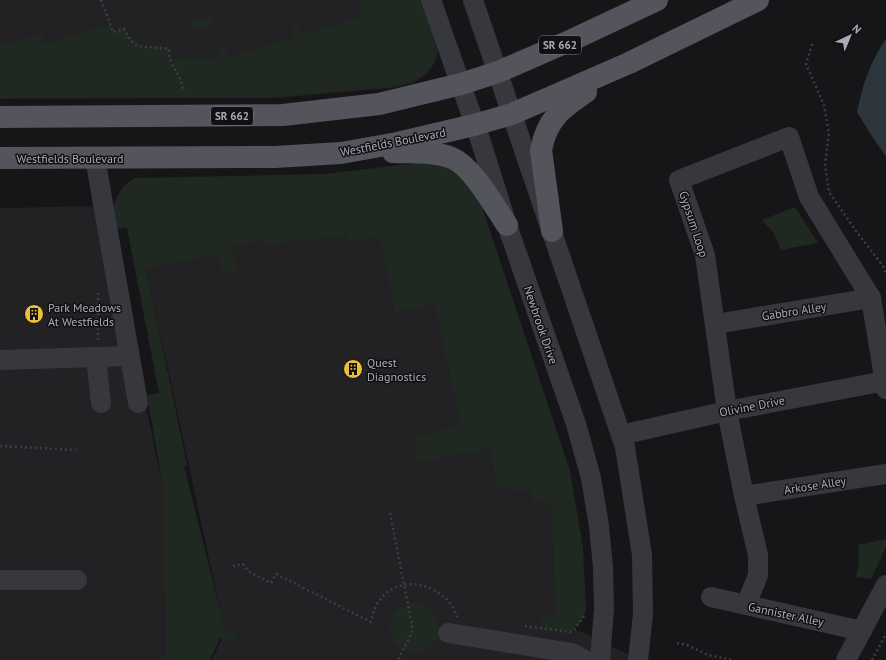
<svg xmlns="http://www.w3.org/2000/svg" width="886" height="660" font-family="'PT Sans',sans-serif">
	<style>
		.built { fill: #222225 }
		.green { fill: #202822 }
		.water { fill: #2e363d }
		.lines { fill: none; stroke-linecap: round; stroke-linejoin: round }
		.path { stroke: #3d3e44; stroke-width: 2.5; stroke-dasharray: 2 3; stroke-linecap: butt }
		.minor { stroke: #37383d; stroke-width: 20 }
		.major { stroke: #53545c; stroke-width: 22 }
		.labels { text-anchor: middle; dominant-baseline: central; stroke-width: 3; stroke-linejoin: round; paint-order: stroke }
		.shield { fill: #111113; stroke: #7b7e86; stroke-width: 1 }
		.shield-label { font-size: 11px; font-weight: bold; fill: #a8acb7 }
		.street-label { font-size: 12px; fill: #a8acb7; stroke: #111113 }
		.poi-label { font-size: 12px; fill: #a8acb7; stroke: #111113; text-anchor: start }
	</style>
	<rect width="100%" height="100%" fill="#161618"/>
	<g class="built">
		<polygon points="0,0 423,0 438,51 436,61 427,74 413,83 392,88 275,98 0,99"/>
		<polygon points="416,192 550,503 556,616 541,628 575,629 640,660 212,660 225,632 146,268"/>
		<polygon points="102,206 163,486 165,660 0,660 0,208"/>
	</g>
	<g class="green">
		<polygon points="361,0 422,0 436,49 435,59 431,68 418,79 390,87 271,97 0,98 0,46 41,33 44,44 112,24 114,30 125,27 132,39 141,45 170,47 172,58 219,59 219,49 221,46 225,49 228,58 295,37 293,27 294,24 298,26 302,35 362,16 360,6"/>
		<polygon points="208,17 213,22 210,28 191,28 189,27 190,22"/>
		<path d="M425,162L457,169L480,201L570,471L583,547L586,610L580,623L570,632L541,628L542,618L556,616L550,503L534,501L531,491L497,489L491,448L417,463V436L461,426L435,304L395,312L380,237L347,243L345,234L304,242L303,239L264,246L263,240L232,246L237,271L223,273L218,254L146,268L187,465L184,466L225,630L226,632L236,629L233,644L220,638L210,660H165L163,486L147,395L159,393L127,228L114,229C107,213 119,185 135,178L325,174Z"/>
		<polygon points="795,207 818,243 781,250 773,232 762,220"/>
		<polygon points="886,539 886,547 871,579 856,577 859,562 858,545"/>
		<circle cx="414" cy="628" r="25"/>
	</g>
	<path class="water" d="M886,39V156L875,141L857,112C862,86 871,60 886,39Z"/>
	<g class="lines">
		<g class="path">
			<path d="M101,0L113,32L124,29L130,40L138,46L169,49C169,70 182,71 183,92"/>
			<polyline points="812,44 806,64 824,105 829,133 825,165 829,192 856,231 883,266 886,274"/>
			<polyline points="98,340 98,291"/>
			<polyline points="0,446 76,450"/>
			<polyline points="390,513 413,630 398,660"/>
			<path d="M233,566L243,564L248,571L271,583L276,574L371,622C377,584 415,573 444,597C451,602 454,611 458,618"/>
			<polyline points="525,626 570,632 575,629 584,616"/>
			<polyline points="677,643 687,645 708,655 732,660"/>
			<polyline points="872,660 886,634"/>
		</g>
		<g class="minor">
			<polyline points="431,0 481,142 507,225 576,424 591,478 599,526 603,567 604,609 600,660"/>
			<polyline points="473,0 625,447 642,555 643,614 638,660"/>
			<polyline points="95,158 138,403"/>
			<polyline points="716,324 871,298"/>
			<polyline points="96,357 101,403"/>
			<polyline points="0,360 129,356"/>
			<polyline points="621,435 727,411 885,381"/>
			<polyline points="744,496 886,474"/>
			<polyline points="0,580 77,580"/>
			<polyline points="711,597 862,631"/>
			<polyline points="746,605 758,575 758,555 744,496 727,411 705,255 679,180 789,137 809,197 871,298 886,389"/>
			<polyline points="448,633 572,653 585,660"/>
			<polyline points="846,660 886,585"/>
		</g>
		<g class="major">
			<polyline points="0,117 283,115 379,104 461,84 498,72 574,39 657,0"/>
			<path d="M393,152C413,153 434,151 452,158C473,167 494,206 507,225"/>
			<polyline points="0,158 275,157 341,153 397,143 474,125 512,114 629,63 758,0"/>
			<path d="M552,231L541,150C547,119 561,109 586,92"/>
		</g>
	</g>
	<defs>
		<symbol id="building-disc" viewBox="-11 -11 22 22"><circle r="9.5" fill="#ebbf3a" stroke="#111113"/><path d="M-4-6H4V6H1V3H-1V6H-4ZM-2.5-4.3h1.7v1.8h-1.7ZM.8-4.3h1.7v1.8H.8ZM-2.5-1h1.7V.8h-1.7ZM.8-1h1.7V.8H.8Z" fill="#111"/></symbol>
	</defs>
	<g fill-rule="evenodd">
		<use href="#building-disc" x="23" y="303" width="22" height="22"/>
		<use href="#building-disc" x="342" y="358" width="22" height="22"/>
	</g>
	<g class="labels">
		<g class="shield">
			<rect x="539" y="36" width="42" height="18" rx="3"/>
			<rect x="211" y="107" width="42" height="18" rx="3"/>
		</g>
		<g class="shield-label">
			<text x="560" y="45">SR 662</text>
			<text x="232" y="116">SR 662</text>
		</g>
		<g class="street-label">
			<text transform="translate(393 142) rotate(-11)">Westfields Boulevard</text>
			<text x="70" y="158">Westfields Boulevard</text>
			<text transform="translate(694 224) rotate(72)">Gypsum Loop</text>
			<text transform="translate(794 311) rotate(-9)">Gabbro Alley</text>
			<text transform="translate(541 325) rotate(71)">Newbrook Drive</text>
			<text transform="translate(752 406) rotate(-11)">Olivine Drive</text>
			<text transform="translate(815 485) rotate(-9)">Arkose Alley</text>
			<text transform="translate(786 614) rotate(12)">Gannister Alley</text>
		</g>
		<g class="poi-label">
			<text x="48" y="307">Park Meadows<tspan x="48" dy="14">At Westfields</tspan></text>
			<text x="367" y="362">Quest<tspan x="367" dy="14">Diagnostics</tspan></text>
		</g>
	</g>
	<g transform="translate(850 36) rotate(44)" stroke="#111113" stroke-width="3" paint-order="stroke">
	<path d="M0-3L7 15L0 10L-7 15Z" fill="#a8acb7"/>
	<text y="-6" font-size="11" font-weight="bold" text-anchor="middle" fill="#a8acb7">N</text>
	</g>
</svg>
